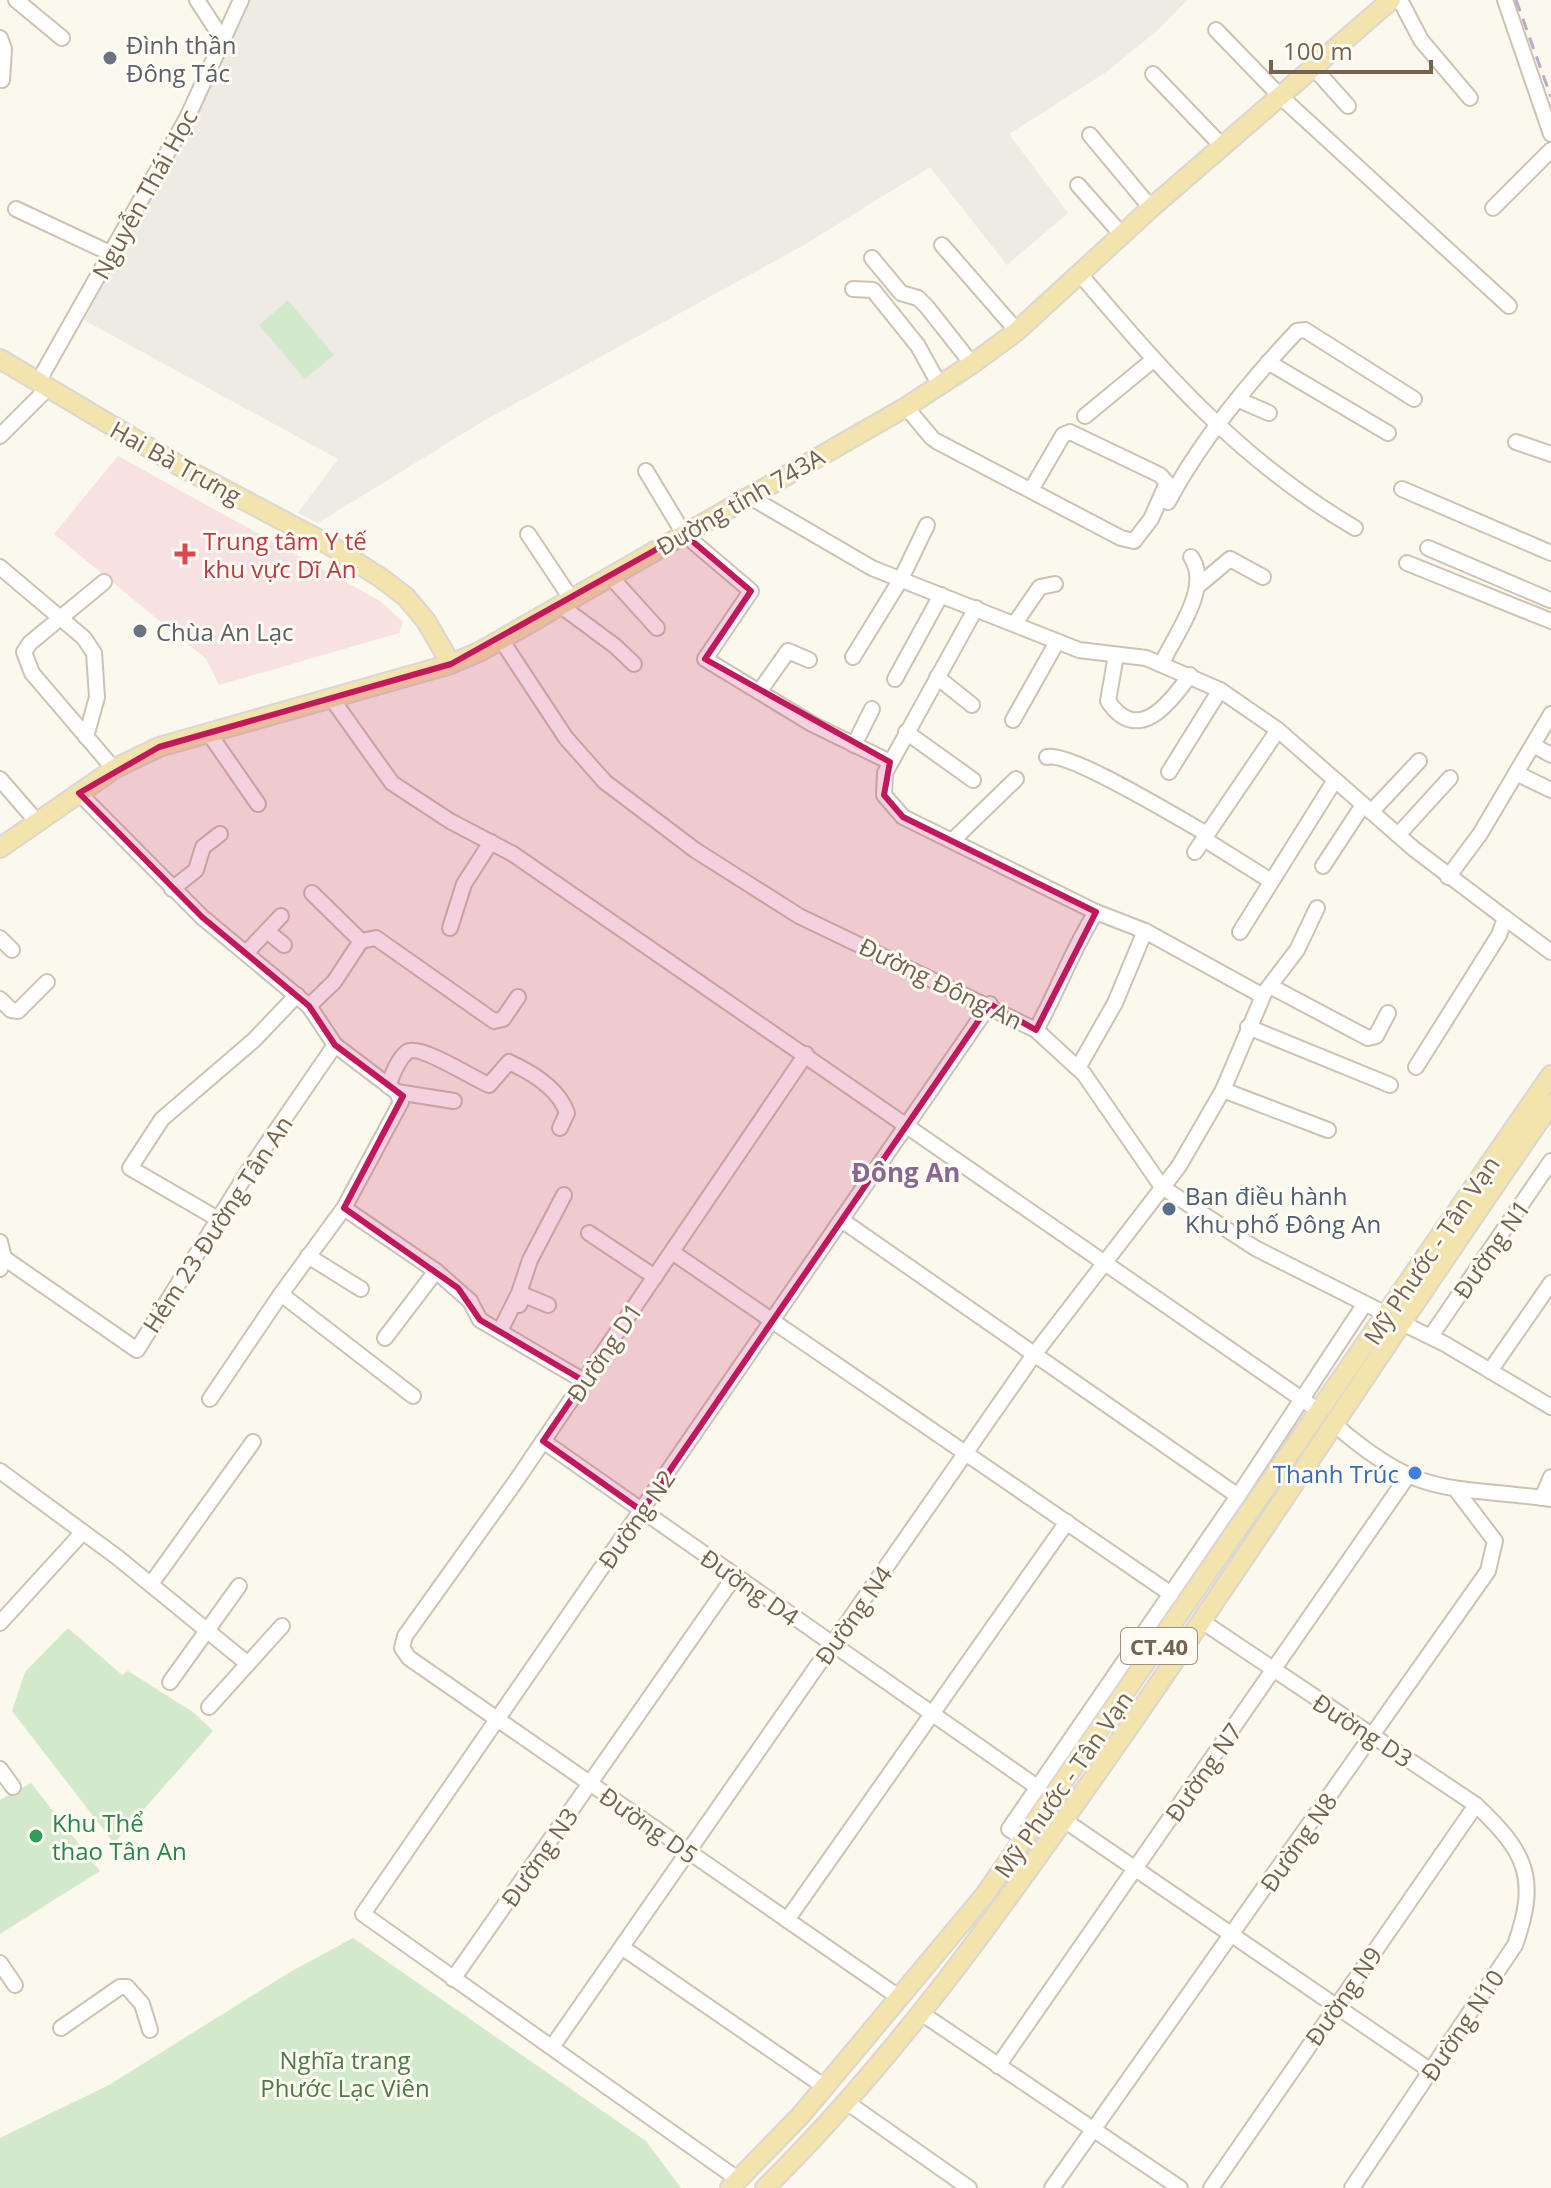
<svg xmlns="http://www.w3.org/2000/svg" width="1551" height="2188" font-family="'Open Sans',sans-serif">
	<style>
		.industrial { fill: #eeeae4 }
		.medical { fill: #f8e1e1 }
		.green { fill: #d3e9cb }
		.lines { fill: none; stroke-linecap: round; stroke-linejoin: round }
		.minor-casing { stroke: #cdc2b3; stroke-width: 18 }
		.major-casing { stroke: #dbd6d2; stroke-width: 22 }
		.minor { stroke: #fff; stroke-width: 14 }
		.major { stroke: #f3e3ac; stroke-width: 18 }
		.rail { stroke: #bdaac6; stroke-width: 3; stroke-dasharray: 12 8; stroke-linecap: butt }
		.marked { fill: #c2185b; fill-opacity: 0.2; stroke: #c2185b; stroke-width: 6; stroke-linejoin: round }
		.worship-dot { fill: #6b7280; stroke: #fefbf3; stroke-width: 3 }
		.health-dot { fill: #e0444e; stroke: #fefbf3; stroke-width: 3 }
		.service-dot { fill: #5c6f8a; stroke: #fefbf3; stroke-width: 3 }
		.shop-dot { fill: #3f7fe0; stroke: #fefbf3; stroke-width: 3 }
		.leisure-dot { fill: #2e9e5b; stroke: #fefbf3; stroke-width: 3 }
		.labels { text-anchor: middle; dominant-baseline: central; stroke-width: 6; stroke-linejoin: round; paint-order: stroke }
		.shield { fill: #fefbf3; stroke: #9e9182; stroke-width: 2 }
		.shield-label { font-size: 22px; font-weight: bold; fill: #756351 }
		.worship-label { font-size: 24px; fill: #5b616d; stroke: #fefbf3; text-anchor: start }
		.street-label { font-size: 24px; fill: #756351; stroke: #fefbf3 }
		.health-label { font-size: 24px; fill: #be3a42; stroke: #fefbf3; text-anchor: start }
		.service-label { font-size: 24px; fill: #4e5e75; stroke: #fefbf3; text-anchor: start }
		.shop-label { font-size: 24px; fill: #366cbe; stroke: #fefbf3; text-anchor: end }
		.leisure-label { font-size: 24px; fill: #27864d; stroke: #fefbf3; text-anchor: start }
		.park-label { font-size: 24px; fill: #507949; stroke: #fefbf3 }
		.neighbourhood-label { font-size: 26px; font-weight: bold; fill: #896990; stroke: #fefbf3 }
	</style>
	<rect width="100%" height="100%" fill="#fbf8ed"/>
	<polygon class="industrial" points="243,0 1187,0 1159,29 1105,73 1009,134 1068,213 1007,265 930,167 804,245 485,420 318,523 298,513 338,459 84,320 193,120"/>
	<polygon class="medical" points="118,456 380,601 403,622 399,633 219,685 206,659 54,534"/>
	<g class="green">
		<polygon points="288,300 334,355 305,379 259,325"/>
		<polygon points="68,1628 122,1675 128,1671 193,1712 213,1731 114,1843 12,1711 25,1672"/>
		<polygon points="31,1783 100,1871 0,1934 0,1800"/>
		<polygon points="353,1938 646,2141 681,2188 0,2188 0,2138 109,2085 290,1972"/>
	</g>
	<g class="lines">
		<defs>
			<g id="minor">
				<polyline points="16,0 62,38"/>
				<polyline points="197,0 223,40"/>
				<polyline points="1400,0 1421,40 1470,98"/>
				<polyline points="1505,0 1551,134"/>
				<polyline points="1216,30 1280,96 1509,306"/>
				<polyline points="0,38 4,49 2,80"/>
				<polyline points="1313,67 1348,106"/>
				<polyline points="1153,74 1223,147"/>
				<polyline points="1090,135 1151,208"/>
				<polyline points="1078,185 1122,235"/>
				<polyline points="1493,208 1551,150"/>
				<polyline points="16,209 112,254"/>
				<polyline points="942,245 1017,331"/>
				<polyline points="872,258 901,293 918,298 927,307 972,364"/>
				<path d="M1079,273C1165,374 1239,460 1355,528"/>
				<polyline points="853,289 873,290 918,346 940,386"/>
				<polyline points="1268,362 1388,433"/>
				<polyline points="38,382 187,118 241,0"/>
				<polyline points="1239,400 1269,413"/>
				<polyline points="906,407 932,438"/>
				<polyline points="1085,416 1153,360"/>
				<polyline points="0,436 47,389"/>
				<polyline points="936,441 1121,538 1134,541 1151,519 1167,483 1160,475 1070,432 1063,435 1031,490"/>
				<polyline points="1516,442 1551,454"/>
				<polyline points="646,471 684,534 751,591 705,659 812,724 890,762"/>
				<polyline points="1402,489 1551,553"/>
				<polyline points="750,497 872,568 917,586 1079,650 1146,658 1220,690 1278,730 1414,849 1505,918 1499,935 1416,1067"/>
				<path d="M1168,502C1200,441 1250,381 1297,331L1305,330L1414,399"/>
				<polyline points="528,534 572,600"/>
				<polyline points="1428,548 1550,600"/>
				<polyline points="1407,563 1551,621"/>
				<polyline points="0,567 84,638 94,653 97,697 86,737"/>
				<polyline points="610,576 657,628"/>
				<polyline points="104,582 30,643 24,652 32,673 114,769"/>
				<polyline points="1199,585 1230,559 1263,577"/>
				<polyline points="561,606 615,646 634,664"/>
				<polyline points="1015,623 1040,587 1055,584"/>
				<polyline points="502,641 566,738 605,782 695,850 799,916 1036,1030 1084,1074 1162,1187 1255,1248 1388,1315"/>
				<path d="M1116,655L1108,701C1138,746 1171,702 1190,675"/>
				<polyline points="853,657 901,579 927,525"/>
				<path d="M1162,663C1176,633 1212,587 1191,557"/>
				<polyline points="937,677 972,705"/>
				<polyline points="895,679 941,595"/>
				<polyline points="759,692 788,651 809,660"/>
				<polyline points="332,699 392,783 450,821 513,854 1319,1411"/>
				<polyline points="1013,720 1057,642"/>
				<polyline points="208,732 258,804"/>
				<polyline points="906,732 973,780"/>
				<polyline points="854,745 872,709"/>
				<polyline points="1533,745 1551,755"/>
				<path d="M1047,757C1070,751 1181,820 1207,834"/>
				<polyline points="1169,772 1220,690"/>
				<polyline points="1516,773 1551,790"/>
				<polyline points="0,779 38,823"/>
				<polyline points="79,793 202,917 309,1006 334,982 361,941 376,938 494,1021 503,1019 518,997"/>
				<polyline points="1371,812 1419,761"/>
				<polyline points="1398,835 1450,778"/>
				<polyline points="1204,839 1271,881"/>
				<polyline points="953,840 1016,779"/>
				<polyline points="1195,852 1278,730"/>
				<polyline points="1323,866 1363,805"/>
				<polyline points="1448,877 1480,834 1551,714"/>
				<polyline points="172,889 196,870 203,847 220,834"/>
				<polyline points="312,893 361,941"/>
				<polyline points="1505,918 1551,952"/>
				<polyline points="450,928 464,884 491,842"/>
				<polyline points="267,931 284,945"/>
				<polyline points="1240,932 1335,780"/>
				<polyline points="0,938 12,950"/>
				<polyline points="246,953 281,916"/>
				<polyline points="1270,986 1368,1038 1376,1036 1388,1013"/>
				<polyline points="1265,992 1297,950 1317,908"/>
				<polyline points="0,999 11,1010 18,1011 47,982"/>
				<polyline points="309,1006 335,1045 397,1092 401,1102 344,1208 281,1294 413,1396"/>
				<polyline points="1248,1027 1390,1085"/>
				<path d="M1036,1030C1058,990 1072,950 1096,912"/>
				<polyline points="806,1054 516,1481 405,1636 402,1648 409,1658 900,1998"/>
				<polyline points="1078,1068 1115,1003 1145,931"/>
				<path d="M388,1086C392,1076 397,1060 407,1052C419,1043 474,1079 489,1085L509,1062C531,1072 559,1089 567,1113L560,1128"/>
				<polyline points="1223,1090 1328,1130"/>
				<polyline points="397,1092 454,1101"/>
				<polyline points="344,1208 436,1271 385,1338"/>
				<polyline points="218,1219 130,1168 162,1119 254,1040 297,995"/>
				<polyline points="843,1221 1238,1496"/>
				<polyline points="589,1233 655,1277"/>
				<polyline points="0,1242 4,1258 0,1269"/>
				<polyline points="672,1252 1171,1594"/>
				<polyline points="308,1256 361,1289"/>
				<polyline points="4,1258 137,1350 249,1170 335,1045"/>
				<polyline points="436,1271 470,1301 480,1320 584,1381"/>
				<polyline points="519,1305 524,1295 548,1305"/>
				<polyline points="1404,1324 1445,1344 1551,1407"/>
				<polyline points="500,1331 519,1293 530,1260 564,1195"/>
				<polyline points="1431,1336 1551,1161"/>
				<polyline points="1490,1371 1551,1283"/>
				<polyline points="210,1399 281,1294"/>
				<path d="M1334,1424C1420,1499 1446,1485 1551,1499"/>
				<polyline points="543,1441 1037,1787"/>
				<polyline points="0,1471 117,1557 248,1664"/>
				<polyline points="1542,1498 1551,1477"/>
				<polyline points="151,1584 253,1442"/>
				<path d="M1203,1622L1476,1805C1526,1852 1539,1878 1515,1945L1352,2188"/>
				<polyline points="0,1623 83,1532"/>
				<polyline points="170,1682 239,1586"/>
				<polyline points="209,1707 282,1626"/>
				<polyline points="0,1769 13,1787"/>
				<polyline points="1064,1820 1431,2071"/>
				<polyline points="1025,1839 1009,1829 1238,1496 1364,1305"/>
				<polyline points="787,1920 1067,1522"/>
				<polyline points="623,1948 825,2087"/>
				<polyline points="0,1963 15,1985"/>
				<polyline points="453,1979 734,1577"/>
				<polyline points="921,2013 1180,2188"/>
				<polyline points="61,2028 120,1987 127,1987 142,2004 150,2030"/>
				<polyline points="552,2047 1033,1356 1179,1166 1223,1090 1263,996 1145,931 1096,912 903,817 884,795 885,773 976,608"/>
				<polyline points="998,2066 1407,1477"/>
				<polyline points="845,2101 969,2188"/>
				<polyline points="739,2180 363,1914 990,1004"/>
				<polyline points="1052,2188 1488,1571 1495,1541 1457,1491"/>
				<polyline points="1211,2188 1476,1805"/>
			</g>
			<g id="major">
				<polyline points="0,359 178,465 331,546 381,578 406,597 426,621 451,664"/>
				<polyline points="0,848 114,769 159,747 451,664 481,651 906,407 972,364 1017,331 1151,208 1391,0"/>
				<polyline points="730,2188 801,2115 984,1896 1551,1075"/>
				<path d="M765,2188C893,2062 998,1914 1101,1767C1254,1549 1398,1323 1551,1104"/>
			</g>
		</defs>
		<use href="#minor" class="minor-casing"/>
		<use href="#major" class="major-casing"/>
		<use href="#minor" class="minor"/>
		<use href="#major" class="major"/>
		<polyline class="rail" points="1516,0 1551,97"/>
	</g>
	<path class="marked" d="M684,534L751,591L705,659L890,762L884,795L903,817L1096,912L1036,1030L990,1004L642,1511L543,1441L584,1381L480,1320L458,1288L344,1208L403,1096L335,1045L309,1006L202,917L79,793L159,747L451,664Z"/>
	<g class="worship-dot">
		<circle cx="110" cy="58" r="8"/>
		<circle cx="140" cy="631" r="8"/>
	</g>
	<path class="health-dot" d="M181 542h8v8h8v8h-8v8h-8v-8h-8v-8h8z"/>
	<circle class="service-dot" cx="1169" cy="1209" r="8"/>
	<circle class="shop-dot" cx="1415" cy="1473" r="8"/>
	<circle class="leisure-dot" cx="36" cy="1836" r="8"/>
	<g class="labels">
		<rect class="shield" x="1121" y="1628" width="76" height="36" rx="6"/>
		<g class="shield-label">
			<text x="1159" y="1646">CT.40</text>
		</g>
		<g class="worship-label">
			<text x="126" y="44">Đình thần<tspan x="126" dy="28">Đông Tác</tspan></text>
			<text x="156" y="631">Chùa An Lạc</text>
		</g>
		<g class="street-label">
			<text transform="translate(144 194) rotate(-61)">Nguyễn Thái Học</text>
			<text transform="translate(176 462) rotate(29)">Hai Bà Trưng</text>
			<text transform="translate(740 501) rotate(-30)">Đường tỉnh 743A</text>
			<text transform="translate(941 983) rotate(26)">Đường Đông An</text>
			<text transform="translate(217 1224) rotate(-57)">Hẻm 23 Đường Tân An</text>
			<text transform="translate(1491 1249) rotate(-55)">Đường N1</text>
			<text transform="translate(1431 1250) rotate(-56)">Mỹ Phước - Tân Vạn</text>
			<text transform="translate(604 1352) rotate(-56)">Đường D1</text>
			<text transform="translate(636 1519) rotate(-55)">Đường N2</text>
			<text transform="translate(750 1587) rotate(35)">Đường D4</text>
			<text transform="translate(853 1615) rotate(-55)">Đường N4</text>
			<text transform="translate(1363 1730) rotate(33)">Đường D3</text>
			<text transform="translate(1203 1772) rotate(-55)">Đường N7</text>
			<text transform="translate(1063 1784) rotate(-55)">Mỹ Phước - Tân Vạn</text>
			<text transform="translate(649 1825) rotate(35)">Đường D5</text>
			<text transform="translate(1298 1842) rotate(-55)">Đường N8</text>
			<text transform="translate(539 1857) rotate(-55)">Đường N3</text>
			<text transform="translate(1343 1996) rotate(-55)">Đường N9</text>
			<text transform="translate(1462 2025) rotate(-56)">Đường N10</text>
		</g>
		<g class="health-label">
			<text x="203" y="540">Trung tâm Y tế<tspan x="203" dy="28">khu vực Dĩ An</tspan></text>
		</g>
		<g class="service-label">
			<text x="1185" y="1195">Ban điều hành<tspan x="1185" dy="28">Khu phố Đông An</tspan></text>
		</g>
		<g class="shop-label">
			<text x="1399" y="1473">Thanh Trúc</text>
		</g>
		<g class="leisure-label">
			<text x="52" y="1822">Khu Thể<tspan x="52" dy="28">thao Tân An</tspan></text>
		</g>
		<g class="park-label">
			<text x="345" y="2059">Nghĩa trang<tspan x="345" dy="28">Phước Lạc Viên</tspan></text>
		</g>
		<g class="neighbourhood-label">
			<text x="906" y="1172">Đông An</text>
		</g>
	</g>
	<path d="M1271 60v12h160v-12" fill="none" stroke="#756351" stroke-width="4"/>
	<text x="1283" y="60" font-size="24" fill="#756351" stroke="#fefbf3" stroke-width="6" paint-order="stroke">100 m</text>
</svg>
